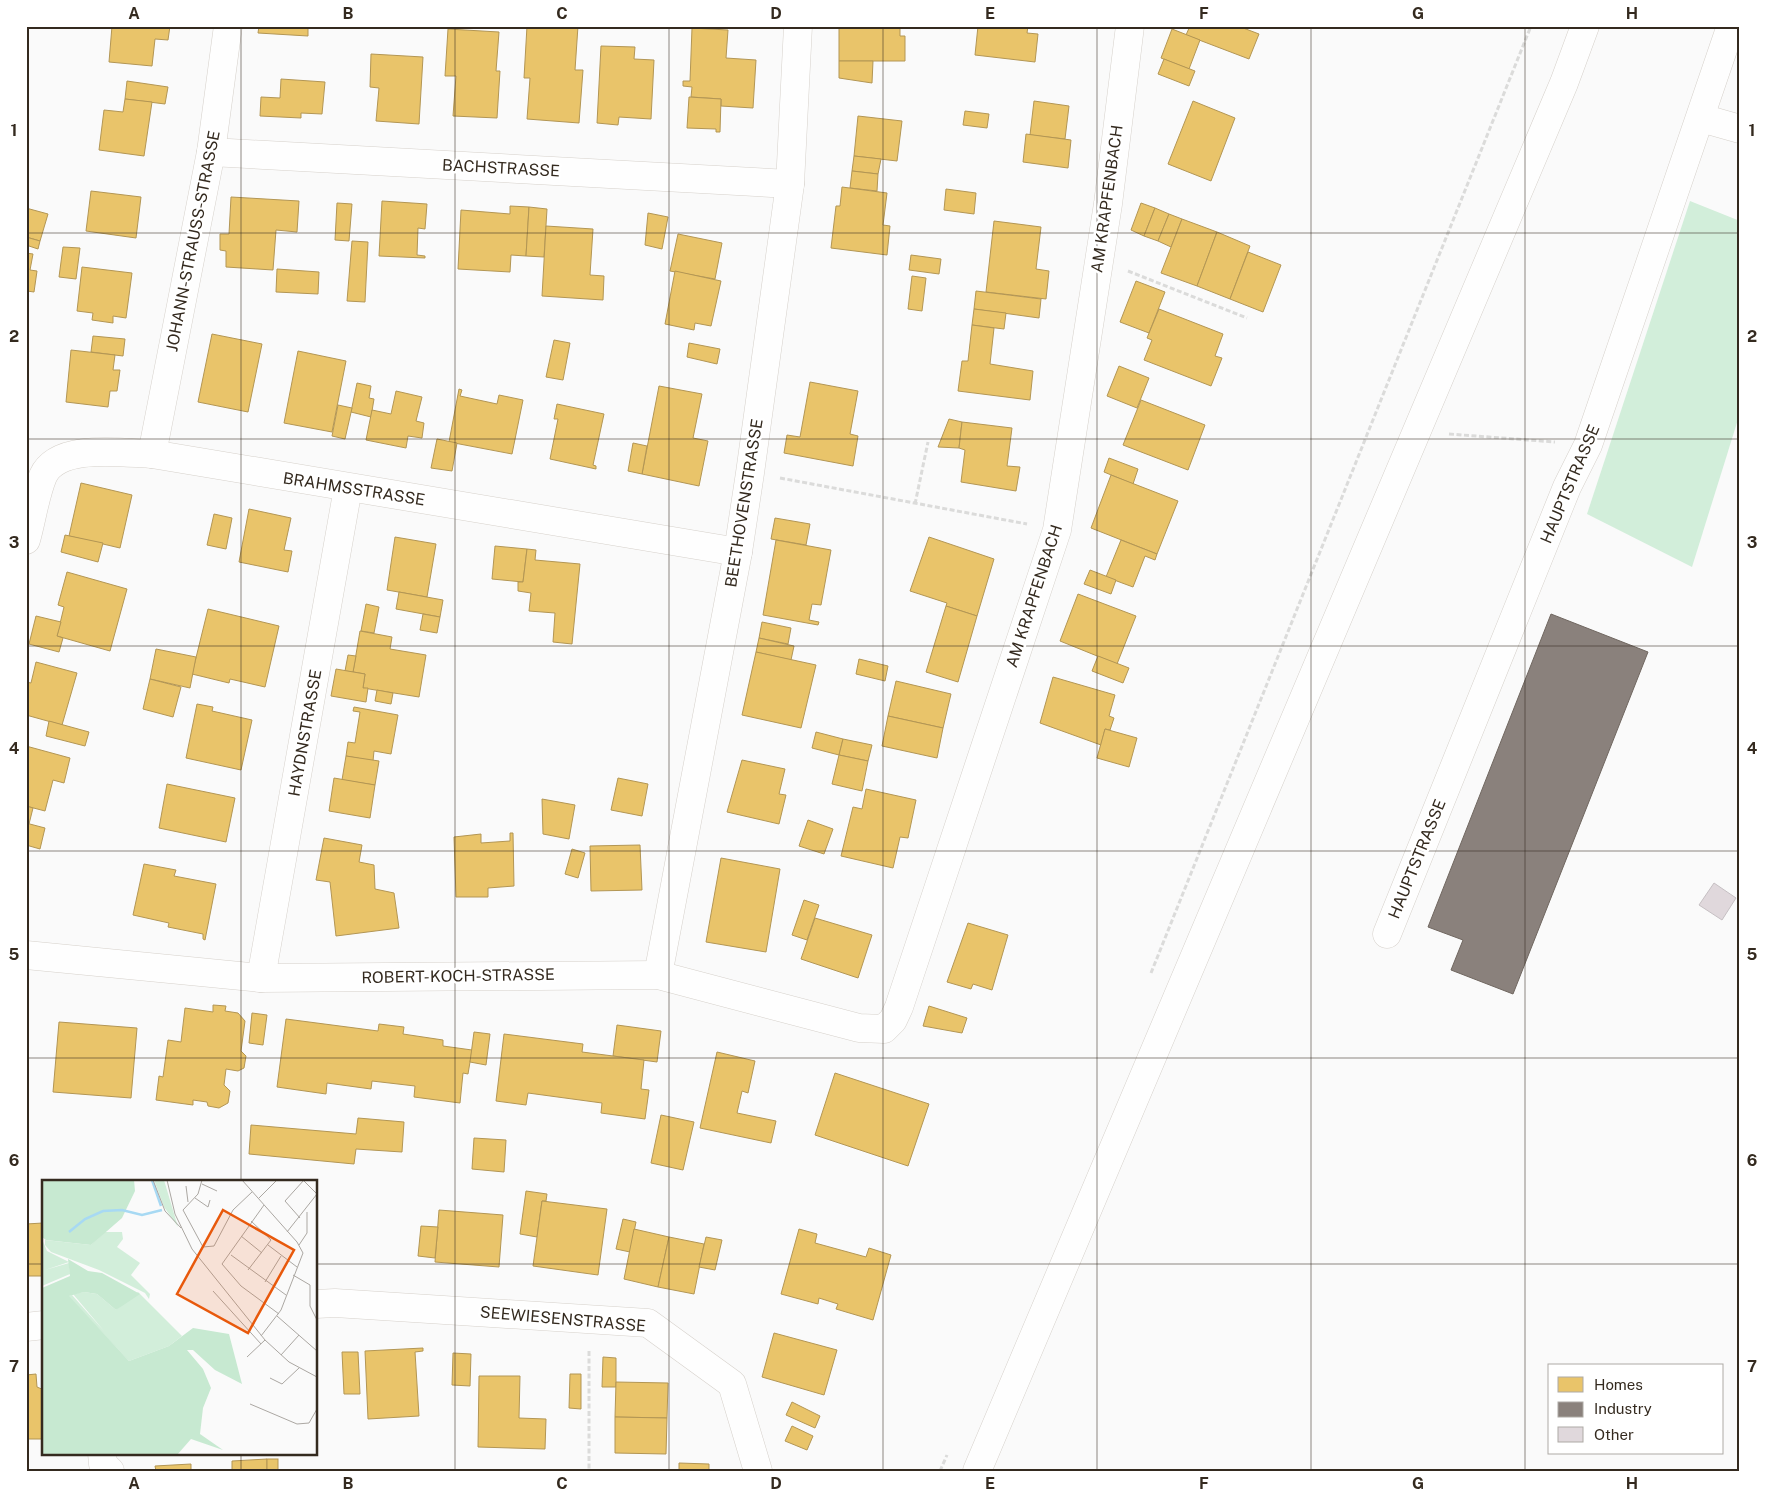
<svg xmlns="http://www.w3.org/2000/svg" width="1766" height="1497" font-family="'Public Sans',sans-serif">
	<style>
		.green { fill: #d2eeda }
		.homes { fill: #e9c46a; stroke: #b39654 }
		.industry { fill: #8a817c; stroke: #706760 }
		.building { fill: #e0d8dc; stroke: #c6c0c3 }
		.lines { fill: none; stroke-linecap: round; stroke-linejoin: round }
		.minor-casing { stroke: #d6d1cb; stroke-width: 29 }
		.major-casing { stroke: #d6d1cb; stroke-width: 29 }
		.path { stroke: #dbdbda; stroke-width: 3; stroke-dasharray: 5 2.5; stroke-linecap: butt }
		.minor { stroke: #fefefe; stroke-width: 28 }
		.major { stroke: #fefefe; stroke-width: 28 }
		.grid { fill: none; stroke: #342a1f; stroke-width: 1; stroke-opacity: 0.55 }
		.labels { text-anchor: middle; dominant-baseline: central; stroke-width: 5; stroke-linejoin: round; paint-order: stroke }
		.street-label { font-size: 16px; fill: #342a1f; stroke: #fff }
		.inset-river { fill: none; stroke: #a7d9f3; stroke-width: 2.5 }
		.inset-road { fill: none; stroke: #aba7a2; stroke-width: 1 }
		.view { fill: #e8590c; fill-opacity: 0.15; stroke: #e8590c; stroke-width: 2.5 }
		.inset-edge { fill: none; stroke: #342a1f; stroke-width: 2.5 }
		.neatline { fill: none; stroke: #342a1f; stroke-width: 2 }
		.grid-label { font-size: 16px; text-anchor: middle; font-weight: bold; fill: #342a1f }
	</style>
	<rect width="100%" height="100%" fill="#fafafa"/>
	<polygon class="green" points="1690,201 1740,221 1740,413 1692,567 1587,514"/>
	<g class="homes">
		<polygon points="112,26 170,26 168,40 155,39 152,66 109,62"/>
		<polygon points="259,26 308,26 308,36 258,33"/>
		<polygon points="527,26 578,26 575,70 583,70 579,123 527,119 530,78 524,78"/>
		<polygon points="839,26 900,26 900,36 905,36 905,61 839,61"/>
		<polygon points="978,26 1028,26 1027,33 1038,34 1035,62 975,55"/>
		<polygon points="1190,26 1238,26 1259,34 1249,59 1186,35"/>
		<polygon points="692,28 728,30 726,58 756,60 753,108 721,106 721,99 691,97 692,87 683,86 683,81 690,81"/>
		<polygon points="448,29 499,32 496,71 500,71 497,118 453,116 456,76 445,76"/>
		<polygon points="1172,29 1200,40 1189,69 1161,58"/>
		<polygon points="601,46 635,47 634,59 654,60 651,119 619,117 618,125 597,123"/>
		<polygon points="371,54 423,57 419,124 376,121 379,88 370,87"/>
		<polygon points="1164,59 1195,71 1189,86 1158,74"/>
		<polygon points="839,61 873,61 872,83 839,78"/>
		<polygon points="281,79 325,82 322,114 301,113 301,118 260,116 261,97 280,98"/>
		<polygon points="127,81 168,87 165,104 125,99"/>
		<polygon points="689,97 721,99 720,132 716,132 716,129 687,128"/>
		<polygon points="125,99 152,102 144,156 99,150 104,110 123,112"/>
		<polygon points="1034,101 1069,106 1065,139 1030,135"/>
		<polygon points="1193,101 1235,118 1211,181 1168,164"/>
		<polygon points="965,111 989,114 987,128 963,125"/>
		<polygon points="858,116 902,121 897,161 854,156"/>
		<polygon points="1026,134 1071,140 1068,168 1023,162"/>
		<polygon points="854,156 881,159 878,174 852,171"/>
		<polygon points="852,171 878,174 877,191 850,188"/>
		<polygon points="842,187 887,193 883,225 890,226 887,255 831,248 836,206 840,206"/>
		<polygon points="946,189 976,193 974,214 944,210"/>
		<polygon points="91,191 141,197 136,238 86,231"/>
		<polygon points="231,197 299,201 297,232 276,230 273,270 226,267 226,251 220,250 220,234 229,234"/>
		<polygon points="382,201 427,204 425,229 418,228 417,255 425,256 425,258 379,256"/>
		<polygon points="337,203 352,204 349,241 335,240"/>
		<polygon points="1141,203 1155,208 1144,236 1131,230"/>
		<polygon points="510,206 529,207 526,256 511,255 510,272 458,269 461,210 510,214"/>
		<polygon points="529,207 547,209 544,257 526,256"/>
		<polygon points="26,208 48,214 40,241 26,237"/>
		<polygon points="1155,208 1169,214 1158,241 1144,236"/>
		<polygon points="648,213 668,217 662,249 645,245"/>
		<polygon points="1169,214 1182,219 1171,247 1158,241"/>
		<polygon points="1182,219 1217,232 1197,286 1161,273"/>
		<polygon points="994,221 1041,227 1036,269 1049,271 1046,299 986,292"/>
		<polygon points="546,226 593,229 590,275 604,276 603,300 542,296"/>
		<polygon points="1217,232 1250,246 1230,299 1197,286"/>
		<polygon points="678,234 722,243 715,279 670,271"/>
		<polygon points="26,237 40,241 38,249 26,245"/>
		<polygon points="352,241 368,242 365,302 347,301"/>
		<polygon points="63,247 80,248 76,279 59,277"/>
		<polygon points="1248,252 1281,265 1263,312 1230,299"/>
		<polygon points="26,253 33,254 30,270 37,271 34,292 27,291 26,297"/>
		<polygon points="911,255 941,259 939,274 909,270"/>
		<polygon points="82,267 132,273 126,318 113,316 113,323 92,320 93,313 77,311"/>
		<polygon points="277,269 319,272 318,294 276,292"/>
		<polygon points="675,271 721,281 711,326 695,323 694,330 665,324"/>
		<polygon points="912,276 926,278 922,311 908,309"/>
		<polygon points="1136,281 1165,292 1149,333 1120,322"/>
		<polygon points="976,291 1041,299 1039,318 974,309"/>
		<polygon points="974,309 1006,313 1004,329 972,325"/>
		<polygon points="1159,309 1223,334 1215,356 1222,358 1211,386 1144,360 1152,340 1147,338"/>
		<polygon points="972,325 994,328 990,364 1033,371 1030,400 958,391 962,361 968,361"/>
		<polygon points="212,334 262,344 248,412 198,402"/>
		<polygon points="93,336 125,339 123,356 91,352"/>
		<polygon points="554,340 570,343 563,380 546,377"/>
		<polygon points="689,343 720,349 717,364 687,357"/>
		<polygon points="71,350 115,355 113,370 120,370 117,391 110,391 108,407 66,402"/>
		<polygon points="298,351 346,361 332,432 284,423"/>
		<polygon points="1119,366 1149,378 1137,408 1107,396"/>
		<polygon points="810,382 858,391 850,434 858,436 853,466 784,453 787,435 800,437"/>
		<polygon points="357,383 371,386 369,398 374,399 371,417 351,412"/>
		<polygon points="659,386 702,394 693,438 708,441 699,486 642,474"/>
		<polygon points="459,389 462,390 460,396 497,404 499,395 523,400 512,454 449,442"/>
		<polygon points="396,391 422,397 416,421 424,423 422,438 408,436 406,448 366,440 372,410 391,414"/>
		<polygon points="1141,400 1205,425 1188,470 1123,445"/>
		<polygon points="557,404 604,414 593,465 596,466 596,469 550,459 558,419 554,419"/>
		<polygon points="338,405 352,408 345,439 332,436"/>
		<polygon points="949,419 962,422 959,448 938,447"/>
		<polygon points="962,422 1012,428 1007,466 1020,467 1016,491 961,482 965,450 959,448"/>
		<polygon points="437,439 457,443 452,471 431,468"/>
		<polygon points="633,443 647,446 642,474 628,471"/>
		<polygon points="1109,458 1138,469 1133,484 1104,472"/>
		<polygon points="1111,475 1178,501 1157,554 1091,528"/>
		<polygon points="81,483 132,495 120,548 69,536"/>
		<polygon points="249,509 291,518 284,550 292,551 288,572 239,562"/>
		<polygon points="214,514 232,518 226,549 207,545"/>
		<polygon points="775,518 810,524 806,545 771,539"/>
		<polygon points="65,535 103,543 98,562 61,552"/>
		<polygon points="395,537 436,544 427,597 387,590"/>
		<polygon points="929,537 994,559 977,616 946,606 947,603 910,591"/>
		<polygon points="776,540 831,550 821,605 812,604 809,620 819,622 818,625 763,615"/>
		<polygon points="1121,540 1157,554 1155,560 1145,556 1133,587 1106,577"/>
		<polygon points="495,546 527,549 523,582 492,579"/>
		<polygon points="527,549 536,550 535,560 580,564 572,644 553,642 555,613 529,611 531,593 518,591 518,582 523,582"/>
		<polygon points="1090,570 1116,580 1111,594 1084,584"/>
		<polygon points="67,572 127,589 110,651 57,636 64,607 58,605"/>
		<polygon points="399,592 443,600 440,617 396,609"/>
		<polygon points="1078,594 1136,616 1117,664 1060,641"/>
		<polygon points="366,604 379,607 374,633 361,631"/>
		<polygon points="946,606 977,616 958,682 926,672"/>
		<polygon points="208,609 279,626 265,687 230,679 229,683 192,674"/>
		<polygon points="423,614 440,617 437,633 420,630"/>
		<polygon points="36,616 61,622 57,636 63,638 59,652 29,644"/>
		<polygon points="762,622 791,628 788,644 759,638"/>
		<polygon points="360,631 392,637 390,649 426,655 419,697 363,688 365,674 353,672"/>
		<polygon points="759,638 794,646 791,660 756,652"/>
		<polygon points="156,649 196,657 190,688 150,679"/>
		<polygon points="756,652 816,665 801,728 742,715"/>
		<polygon points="348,655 356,656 353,672 345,671"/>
		<polygon points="1098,656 1129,668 1123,683 1092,671"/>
		<polygon points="859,659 888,666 885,681 856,674"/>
		<polygon points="36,662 77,673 62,725 26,715 26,682 31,683"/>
		<polygon points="336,669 365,674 363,688 368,688 366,702 331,696"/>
		<polygon points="1053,677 1115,695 1109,716 1114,718 1110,730 1105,729 1101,745 1040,723"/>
		<polygon points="150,679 181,687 173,717 143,709"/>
		<polygon points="896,681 951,694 943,728 888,716"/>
		<polygon points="377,690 393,693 391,704 375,701"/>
		<polygon points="197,704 213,707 212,711 252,720 241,770 186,758"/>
		<polygon points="354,707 398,715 391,754 374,751 373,761 346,756 348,742 355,743 360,712 353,711"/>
		<polygon points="888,716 943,728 937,758 882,746"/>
		<polygon points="49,721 89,732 85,746 46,736"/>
		<polygon points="1105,729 1137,738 1129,767 1097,758"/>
		<polygon points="816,732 843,739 839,755 812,748"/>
		<polygon points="843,739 872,745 868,761 839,755"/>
		<polygon points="26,746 70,758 64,783 53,780 45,811 26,806"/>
		<polygon points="839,755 868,761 862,791 832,784"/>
		<polygon points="346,756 379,761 375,785 342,780"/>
		<polygon points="742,760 785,769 779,794 786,795 779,824 727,812"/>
		<polygon points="334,778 375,785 370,818 329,811"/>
		<polygon points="618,778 648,784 642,816 611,810"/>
		<polygon points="167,784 235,798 226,842 159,828"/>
		<polygon points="866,789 916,800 908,838 900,837 893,868 841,856 853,807 862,809"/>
		<polygon points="542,799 575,805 569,839 543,834"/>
		<polygon points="26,806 33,808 29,824 26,823"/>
		<polygon points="808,820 833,829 824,854 799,846"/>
		<polygon points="26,823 45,828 40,849 26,845"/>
		<polygon points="510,833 513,833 514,886 488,888 488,897 456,897 454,837 481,834 481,843 510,841"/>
		<polygon points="324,838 362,845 359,862 374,865 375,889 394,893 399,928 336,936 330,882 316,880"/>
		<polygon points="640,845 642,890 591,891 590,846"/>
		<polygon points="572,849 585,853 578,878 565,874"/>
		<polygon points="721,858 780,869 766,952 706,942"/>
		<polygon points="144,864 176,870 174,876 216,884 205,940 203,939 203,934 168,927 169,923 133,915"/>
		<polygon points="804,900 819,905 807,940 792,935"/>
		<polygon points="815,918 872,935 858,978 801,959"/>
		<polygon points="968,923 1008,935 992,990 973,984 971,989 947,982"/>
		<polygon points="213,1005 226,1006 225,1011 238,1013 245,1021 241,1051 246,1056 244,1068 238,1071 226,1069 224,1085 230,1091 228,1103 219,1108 208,1106 207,1102 193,1100 193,1105 156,1100 159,1076 163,1077 168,1040 181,1042 185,1008 213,1012"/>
		<polygon points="929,1006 967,1018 962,1033 923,1026"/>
		<polygon points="252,1013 267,1015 263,1045 249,1043"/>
		<polygon points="286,1019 378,1031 379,1024 404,1027 403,1034 443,1040 443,1046 472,1050 468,1074 463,1073 460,1103 414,1097 415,1086 372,1081 371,1089 327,1083 326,1094 277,1087"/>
		<polygon points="59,1022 137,1028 131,1098 53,1092"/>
		<polygon points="617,1025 661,1031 657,1062 613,1056"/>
		<polygon points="474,1032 490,1034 486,1065 470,1062"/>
		<polygon points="504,1034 583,1044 582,1052 644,1060 641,1089 649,1090 645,1119 601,1113 602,1103 528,1093 526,1105 496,1101"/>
		<polygon points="717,1052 755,1061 748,1093 742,1091 737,1113 776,1121 771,1143 700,1128"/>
		<polygon points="835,1073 929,1104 908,1166 815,1135"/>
		<polygon points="661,1115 694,1122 683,1170 651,1163"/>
		<polygon points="358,1118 404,1122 402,1152 356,1149 354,1164 249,1154 251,1125 356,1134"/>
		<polygon points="474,1138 506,1140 504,1172 472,1169"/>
		<polygon points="526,1191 547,1194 546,1201 542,1201 537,1237 520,1234"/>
		<polygon points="542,1201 607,1209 598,1275 533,1266"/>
		<polygon points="439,1210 503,1215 499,1267 435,1262"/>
		<polygon points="623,1219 636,1222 630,1252 616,1249"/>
		<polygon points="43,1223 44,1276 26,1276 26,1224"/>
		<polygon points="421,1226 438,1227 435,1258 418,1256"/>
		<polygon points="634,1229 669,1237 658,1287 624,1279"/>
		<polygon points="799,1229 817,1234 815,1243 866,1257 869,1248 891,1255 873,1320 836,1309 838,1304 819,1298 818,1304 781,1294"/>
		<polygon points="669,1237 704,1244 694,1294 658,1287"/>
		<polygon points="706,1237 722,1240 715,1270 699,1267"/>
		<polygon points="774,1333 837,1350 824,1395 762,1377"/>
		<polygon points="423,1348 423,1351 415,1352 419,1416 368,1419 365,1351"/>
		<polygon points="342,1352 358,1352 360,1394 344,1394"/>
		<polygon points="453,1353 471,1354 470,1386 452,1385"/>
		<polygon points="603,1357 616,1358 616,1387 602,1387"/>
		<polygon points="36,1374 37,1387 44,1390 44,1439 26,1439 26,1375"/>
		<polygon points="570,1374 581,1374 581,1409 569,1408"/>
		<polygon points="479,1376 520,1376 519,1418 546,1419 545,1449 478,1447"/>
		<polygon points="616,1382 668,1383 667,1418 615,1417"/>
		<polygon points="792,1402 820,1416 815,1428 786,1415"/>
		<polygon points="615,1417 667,1418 666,1454 615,1453"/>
		<polygon points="792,1426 813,1436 807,1450 785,1441"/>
		<polygon points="267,1459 267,1471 232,1471 232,1461"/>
		<rect x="267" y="1459" width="11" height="12"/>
		<polygon points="679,1463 709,1464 709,1471 679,1471"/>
		<polygon points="191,1464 191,1471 156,1471 155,1466"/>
	</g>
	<polygon class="industry" points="1551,614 1648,652 1513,994 1451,970 1463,940 1428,927"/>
	<polygon class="building" points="1714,883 1736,898 1722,920 1699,905"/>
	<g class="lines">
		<defs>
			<g id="minor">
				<polyline points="1701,118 1740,129"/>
				<polyline points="211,152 790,184"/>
				<polyline points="152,454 211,152 228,26"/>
				<path d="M26,540C32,519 35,495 43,476C58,443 122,453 152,454L738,552"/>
				<polyline points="1387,934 1567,487 1588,445 1731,26"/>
				<polyline points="26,955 261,978 658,975 859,1028 884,1029 893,1020 899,1007 1057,530 1108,204 1130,26"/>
				<polyline points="658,975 738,552 750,473 790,184 798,26"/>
				<polyline points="261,978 348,488"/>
				<polyline points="316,1304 335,1303 648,1323 732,1384 758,1471"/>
				<polyline points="26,1327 44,1325"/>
				<polyline points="102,1453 103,1464 110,1471"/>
			</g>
			<polyline id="major" points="977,1471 1564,83 1585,26"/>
		</defs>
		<use href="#minor" class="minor-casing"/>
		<use href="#major" class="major-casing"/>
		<g class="path">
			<polyline points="1128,271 1247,318"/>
			<polyline points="1449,434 1555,442"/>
			<polyline points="780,478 1027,524"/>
			<polyline points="915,504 928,442"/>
			<polyline points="1151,973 1531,26"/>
			<polyline points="589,1351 589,1471"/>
			<polyline points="940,1471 947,1455"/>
		</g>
		<use href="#minor" class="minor"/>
		<use href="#major" class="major"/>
	</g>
	<path class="grid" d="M241,26V1181M455,26V1471M669,26V1471M883,26V1471M1097,26V1471M1311,26V1471M1525,26V1471M26,233H1740M26,439H1740M26,646H1740M26,851H1740M26,1058H1740M26,1264H44M316,1264H1740M241,1453V1471"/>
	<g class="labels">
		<g class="street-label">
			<text transform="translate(501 168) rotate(3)">BACHSTRASSE</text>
			<text transform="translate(1107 199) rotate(-82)">AM KRAPFENBACH</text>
			<text transform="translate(193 241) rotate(-79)">JOHANN-STRAUSS-STRASSE</text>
			<text transform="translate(1570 484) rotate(-67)">HAUPTSTRASSE</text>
			<text transform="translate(354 489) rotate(9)">BRAHMSSTRASSE</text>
			<text transform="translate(744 503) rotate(-81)">BEETHOVENSTRASSE</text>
			<text transform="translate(1034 596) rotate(-72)">AM KRAPFENBACH</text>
			<text transform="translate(305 733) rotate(-80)">HAYDNSTRASSE</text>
			<text transform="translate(1417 859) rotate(-68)">HAUPTSTRASSE</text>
			<text transform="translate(458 976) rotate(-1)">ROBERT-KOCH-STRASSE</text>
			<text transform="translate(563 1319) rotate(5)">SEEWIESENSTRASSE</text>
		</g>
	</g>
	<g transform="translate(42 1180)">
		<rect width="275" height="275" fill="#fafafa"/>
		<path d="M112,0H122L136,47L122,27ZM63,52H80L81,59L75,67L98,83L89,95L108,114L107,119L103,113L57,90L9,72L3,65V60L49,65ZM0,59L5,71L27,82L3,90L27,83L28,94L0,106ZM42,112L55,114L74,130L96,112L140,156L127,166L87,181L26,116L30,115L62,151L31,114Z" fill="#d2eeda"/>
		<path d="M0,0H92L93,11L80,38L49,65L4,60L0,57ZM26,79L46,91L60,93L98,114L74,130L55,114L42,112L27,116L87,181L127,166L151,148L187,154L200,204L173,190L151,170H145L161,189L169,208L161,228L158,254L181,270L149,259L135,275H0V108L28,96Z" fill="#c7e9d1"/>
		<path class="inset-river" d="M110,0L119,26M27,52L43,39L61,31L80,30L100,35L120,30"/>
		<path class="inset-road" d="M111,0L123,31L139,48M125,0L133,34L150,69L223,160L247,182L275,197M160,0L156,14L141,30L161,67L172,66L191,30L210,12M200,0L255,62L261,73L239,130L219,156M261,0L275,14M160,4L175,11M144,6L146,22M153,18L166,27L168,20M217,18L235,0M222,25L180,84L199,106L237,134M258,38L243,21L262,0M245,52L275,14M199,56L220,73M226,65L255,87M257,65L265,53V32M189,75L244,115M206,90L229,60L209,41M251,95L268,105V126L275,140M223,102L239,76M171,111L219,164M235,136L275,171M239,175L257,155M205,177L223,160M228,198L240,204L257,188M208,224L255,244L267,243L275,229"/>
		<path class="view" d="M181,30L252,70L206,153L135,114Z"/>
		<rect width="275" height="275" class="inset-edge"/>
	</g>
	<rect width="1766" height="1497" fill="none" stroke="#ffffff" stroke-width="55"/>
	<rect x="1548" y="1364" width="175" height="90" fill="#ffffff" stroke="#aeaaa5"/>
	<rect x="1558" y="1377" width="25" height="15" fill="#e9c46a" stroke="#aeaaa5"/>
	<text x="1594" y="1390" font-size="15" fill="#342a1f">Homes</text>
	<rect x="1558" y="1402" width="25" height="15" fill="#8a817c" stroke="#aeaaa5"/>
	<text x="1594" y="1414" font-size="15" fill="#342a1f">Industry</text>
	<rect x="1558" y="1427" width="25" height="15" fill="#e0d8dc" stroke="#aeaaa5"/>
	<text x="1594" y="1440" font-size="15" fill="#342a1f">Other</text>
	<rect x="28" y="28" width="1710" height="1442" class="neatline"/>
	<g class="grid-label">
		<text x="134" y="19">A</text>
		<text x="348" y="19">B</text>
		<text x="562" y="19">C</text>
		<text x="776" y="19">D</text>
		<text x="990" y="19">E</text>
		<text x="1204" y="19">F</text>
		<text x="1418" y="19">G</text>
		<text x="1632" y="19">H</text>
		<text x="14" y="136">1</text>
		<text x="1752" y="136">1</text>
		<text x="14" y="342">2</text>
		<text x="1752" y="342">2</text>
		<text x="14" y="548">3</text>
		<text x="1752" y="548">3</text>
		<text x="14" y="754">4</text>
		<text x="1752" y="754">4</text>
		<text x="14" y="960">5</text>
		<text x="1752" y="960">5</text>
		<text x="14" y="1166">6</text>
		<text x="1752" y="1166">6</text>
		<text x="14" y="1372">7</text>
		<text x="1752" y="1372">7</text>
		<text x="134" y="1489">A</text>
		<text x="348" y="1489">B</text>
		<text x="562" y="1489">C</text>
		<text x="776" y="1489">D</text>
		<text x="990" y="1489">E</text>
		<text x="1204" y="1489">F</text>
		<text x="1418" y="1489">G</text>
		<text x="1632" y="1489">H</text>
	</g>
</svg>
